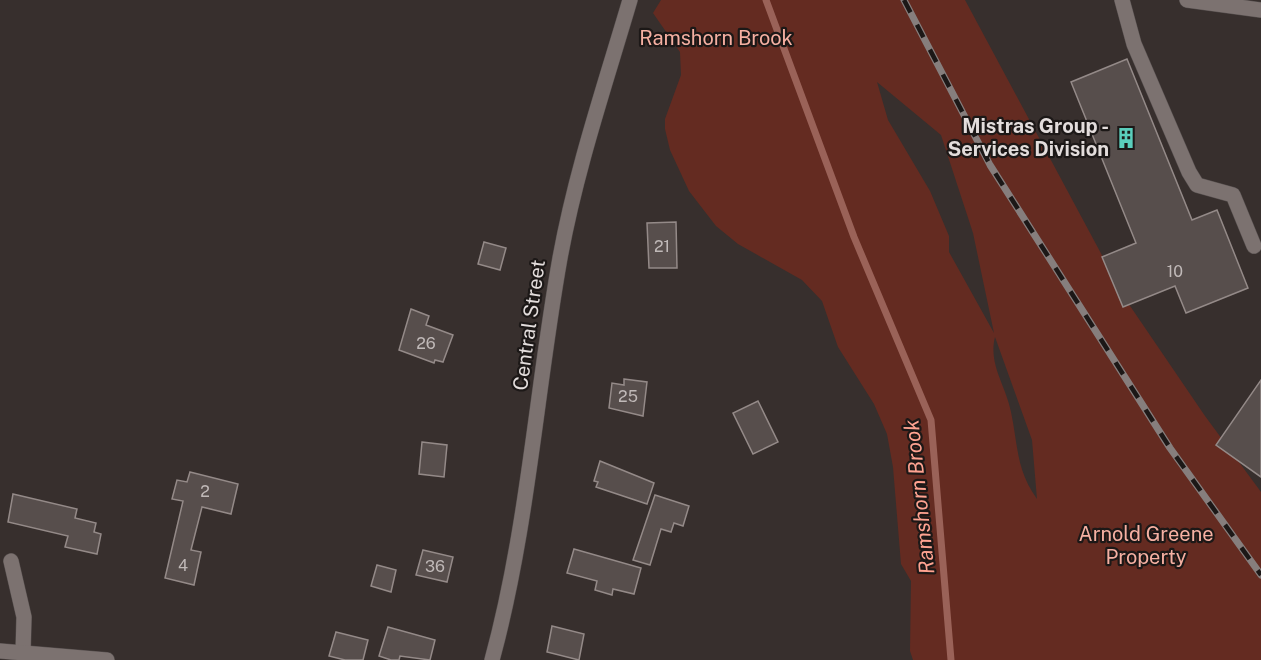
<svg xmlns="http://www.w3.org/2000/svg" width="1261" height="660" font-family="'Public Sans',sans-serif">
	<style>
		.green { fill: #642b21; fill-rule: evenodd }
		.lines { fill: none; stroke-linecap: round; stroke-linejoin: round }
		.stream { stroke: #9a6258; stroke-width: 7 }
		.building { fill: #574e4c; stroke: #948a88; stroke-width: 1.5 }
		.minor-casing { stroke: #554e4d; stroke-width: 16 }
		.minor { stroke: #7c7270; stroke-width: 15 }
		.rail-casing { stroke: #867e7d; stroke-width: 7 }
		.rail { stroke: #1c1817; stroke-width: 4.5; stroke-dasharray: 14; stroke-linecap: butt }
		.labels { text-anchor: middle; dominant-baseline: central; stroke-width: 4.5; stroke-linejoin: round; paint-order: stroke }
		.number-label { font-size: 16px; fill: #c0b9b8 }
		.park-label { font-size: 20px; fill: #f6b0a2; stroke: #1c1817 }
		.poi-label { font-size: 20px; font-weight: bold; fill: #e3dddc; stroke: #1c1817; text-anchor: end }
		.street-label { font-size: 20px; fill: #e3dddc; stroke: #1c1817 }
		.water-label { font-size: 21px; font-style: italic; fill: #ffa391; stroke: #1c1817 }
	</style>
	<rect width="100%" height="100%" fill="#372f2d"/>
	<path class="green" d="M661,0H965L1126,300L1205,416L1261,492V660H913L910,651L911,581L901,564L893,467L887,434L874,404L838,347L822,301L802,280L738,244L716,226L689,191L670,150L665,129V119L681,75L680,52L653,13ZM877,82L941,135L973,233L994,333L949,252V236L930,191L888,120ZM995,337L1032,440L1037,499C1016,470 1018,445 1011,412C1006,386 988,364 995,337Z"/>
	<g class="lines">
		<polyline class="stream" points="766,0 854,237 931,420 951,660"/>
	</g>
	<g class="building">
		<polygon points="1127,59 1192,220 1217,210 1248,288 1186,313 1175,286 1123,307 1102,257 1136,243 1071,82"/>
		<polygon points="676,222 677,268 649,268 647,223"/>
		<polygon points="484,242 506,248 500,270 478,264"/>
		<polygon points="411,309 429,316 426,325 453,335 443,362 435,360 434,363 399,350"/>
		<polygon points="624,379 647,382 643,416 609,408 612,383 624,385"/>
		<polygon points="1261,380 1261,477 1216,445"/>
		<polygon points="758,401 778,442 753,454 733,413"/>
		<polygon points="422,442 447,445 444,477 419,474"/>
		<polygon points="600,461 654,483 647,504 596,487 598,482 594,481"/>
		<polygon points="190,472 238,484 231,514 202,507 191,550 201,552 194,585 165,578 183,501 172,499 177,480 187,482"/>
		<polygon points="13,494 77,509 75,518 96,523 94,532 101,534 97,554 65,547 68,536 8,522"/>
		<polygon points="655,495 689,506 683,526 674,523 671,532 661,529 650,565 633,560"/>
		<polygon points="574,549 641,568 634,594 613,589 612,595 595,590 597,581 567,573"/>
		<polygon points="423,550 453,557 447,582 416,575"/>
		<polygon points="377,565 396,570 391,592 371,586"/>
		<polygon points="552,626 584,634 579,660 547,652"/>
		<polygon points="388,627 435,640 430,660 400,656 399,660 391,660 379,656"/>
		<polygon points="336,632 368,640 363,660 345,660 329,656"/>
	</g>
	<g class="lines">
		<defs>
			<g id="minor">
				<polyline points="1122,0 1134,44 1189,172 1197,185 1233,195 1254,246"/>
				<polyline points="1187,0 1261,10"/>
				<polyline points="11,561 24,617 23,653"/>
				<polyline points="0,651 107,660"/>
				<path d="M492,660C528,528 536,392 560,258C576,170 605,85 630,0"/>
			</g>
		</defs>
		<use href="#minor" class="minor-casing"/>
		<use href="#minor" class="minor"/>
		<defs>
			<polyline id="rail" points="904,0 990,165 1170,448 1261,575"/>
		</defs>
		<use href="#rail" class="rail-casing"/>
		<use href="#rail" class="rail"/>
	</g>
	<defs>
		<symbol id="building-bare" viewBox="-9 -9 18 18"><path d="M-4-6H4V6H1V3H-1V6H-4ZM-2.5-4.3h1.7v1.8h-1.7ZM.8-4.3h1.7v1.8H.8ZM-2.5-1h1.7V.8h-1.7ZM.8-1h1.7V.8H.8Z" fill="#5acebc" stroke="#1c1817" stroke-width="2.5" paint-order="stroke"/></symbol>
	</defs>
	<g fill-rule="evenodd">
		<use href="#building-bare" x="1111" y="123" width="30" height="30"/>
	</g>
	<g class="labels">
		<g class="number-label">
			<text x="662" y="246">21</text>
			<text x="1175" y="271">10</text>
			<text x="426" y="343">26</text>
			<text x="628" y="396">25</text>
			<text x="205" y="491">2</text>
			<text x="183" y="565">4</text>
			<text x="435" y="566">36</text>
		</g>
		<g class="park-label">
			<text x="716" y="38">Ramshorn Brook</text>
			<text x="1146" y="534">Arnold Greene<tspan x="1146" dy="23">Property</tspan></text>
		</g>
		<g class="poi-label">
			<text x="1109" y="126">Mistras Group -<tspan x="1109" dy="23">Services Division</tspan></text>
		</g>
		<g class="street-label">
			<text transform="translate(529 325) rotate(-82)">Central Street</text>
		</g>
		<g class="water-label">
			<text transform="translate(919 497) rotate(-96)">Ramshorn Brook</text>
		</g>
	</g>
</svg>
